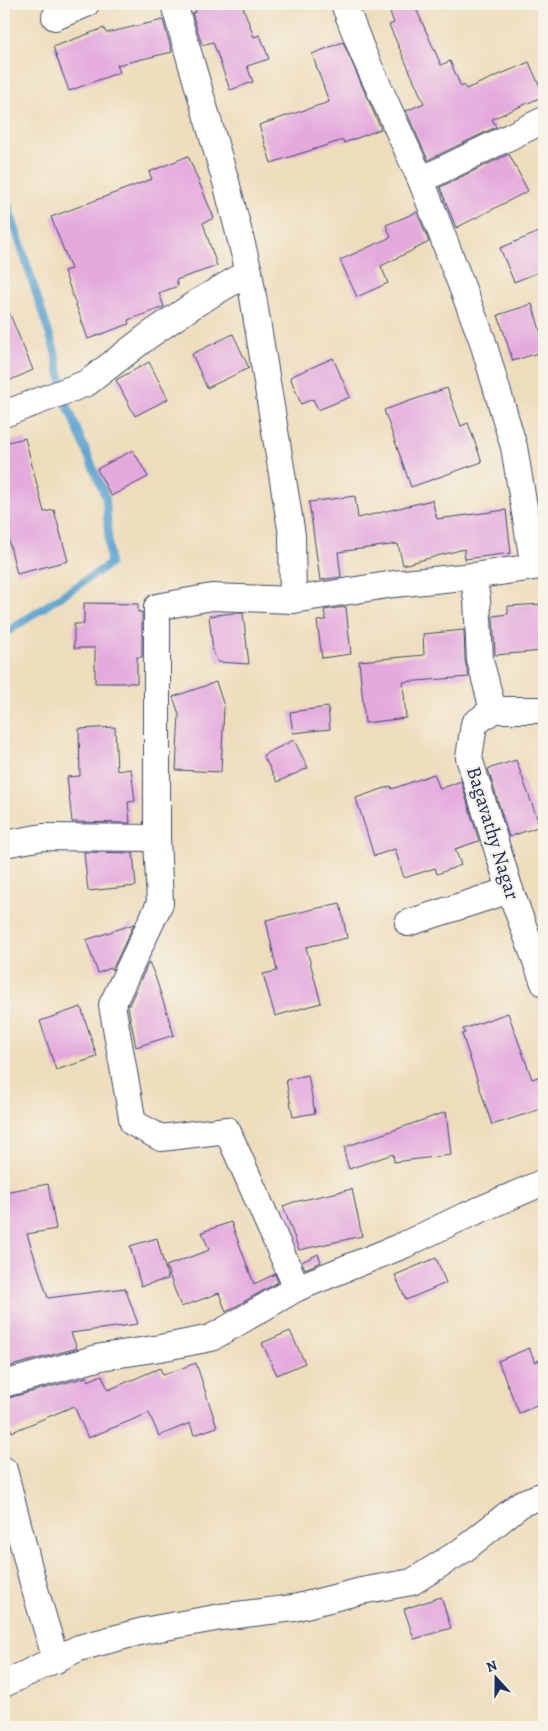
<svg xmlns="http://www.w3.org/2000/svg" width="548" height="1731" font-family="Alegreya,serif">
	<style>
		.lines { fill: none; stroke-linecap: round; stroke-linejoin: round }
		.stream { stroke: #58a2d0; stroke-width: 8 }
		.building { fill: #e4aade }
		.street-casing { stroke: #3b496c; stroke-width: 28 }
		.street { stroke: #fff; stroke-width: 26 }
		.labels { text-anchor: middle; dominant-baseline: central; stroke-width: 5; stroke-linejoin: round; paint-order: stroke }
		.street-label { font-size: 20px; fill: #1b2f5e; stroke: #f7f3e8 }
	</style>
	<rect width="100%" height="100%" fill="#f7f3e8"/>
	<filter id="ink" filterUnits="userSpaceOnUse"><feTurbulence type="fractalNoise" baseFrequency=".02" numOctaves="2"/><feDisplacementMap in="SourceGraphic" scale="10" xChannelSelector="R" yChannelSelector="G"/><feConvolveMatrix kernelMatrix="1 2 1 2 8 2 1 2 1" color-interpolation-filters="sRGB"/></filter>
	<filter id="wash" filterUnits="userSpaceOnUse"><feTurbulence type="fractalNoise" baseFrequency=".0096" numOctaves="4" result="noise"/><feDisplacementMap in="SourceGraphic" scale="20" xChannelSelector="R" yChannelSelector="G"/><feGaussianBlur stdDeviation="1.12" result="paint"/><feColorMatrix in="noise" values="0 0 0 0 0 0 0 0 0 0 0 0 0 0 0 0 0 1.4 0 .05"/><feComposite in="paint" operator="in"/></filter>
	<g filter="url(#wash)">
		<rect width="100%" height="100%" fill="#edb"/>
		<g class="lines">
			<polyline class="stream" points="4,193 55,352 67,405 106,499 110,564 4,634"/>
		</g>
		<g id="blocks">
			<g class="building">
				<polygon points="193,4 242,4 254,37 260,35 269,59 247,66 253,82 230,90 213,42 202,45 192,13 196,12"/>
				<polygon points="387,4 414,4 441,65 450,61 461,87 464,85 466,89 529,62 544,96 492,119 496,127 428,160 406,111 424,103 389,25 394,23"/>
				<polygon points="163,20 172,52 117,65 120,72 69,91 53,47 104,28 106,33"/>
				<polygon points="343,42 381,129 344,143 343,140 271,163 259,125 329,102 312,54"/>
				<polygon points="509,154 528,191 456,228 440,187"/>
				<polygon points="188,156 214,218 203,223 217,266 176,280 178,286 159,293 164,307 128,320 129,324 88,339 64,271 71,269 51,217 152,179 149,172"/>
				<polygon points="417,212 429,242 381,266 388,283 357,297 340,260 391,237 386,225"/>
				<polygon points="544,230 544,270 514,282 500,248"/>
				<polygon points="4,300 33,370 4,383"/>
				<polygon points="532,304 544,343 544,351 513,361 498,315"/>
				<polygon points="233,334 249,368 207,388 192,354"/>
				<polygon points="333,358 350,397 318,410 313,399 301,404 290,377"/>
				<polygon points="149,362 168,399 135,416 116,380"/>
				<polygon points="447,388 461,426 468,423 482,462 411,487 384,410"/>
				<polygon points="25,438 44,512 54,510 68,561 17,574 4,521 4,443"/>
				<polygon points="133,450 148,477 111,496 97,469"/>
				<polygon points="355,496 358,518 432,500 437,519 506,510 511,553 465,559 464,549 403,565 398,544 338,552 341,577 320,580 309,502"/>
				<polygon points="84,603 138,604 138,612 142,612 142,657 137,657 137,683 95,683 95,648 74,648 74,624 84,624"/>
				<polygon points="544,604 544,651 495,655 493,616 508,614 508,606"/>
				<polygon points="346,607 351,654 322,658 317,621 326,620 324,610"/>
				<polygon points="233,613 243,613 249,664 218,662 213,651 209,616"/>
				<polygon points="464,630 465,661 469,677 403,682 406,718 365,723 359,661 424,655 423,634"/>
				<polygon points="216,682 224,706 221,772 176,770 179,714 173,697"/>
				<polygon points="328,707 330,729 293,733 290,712"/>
				<polygon points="115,727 117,771 131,769 135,801 128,802 130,823 72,822 67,777 80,776 79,729"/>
				<polygon points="294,740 308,768 277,782 263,755"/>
				<polygon points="516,760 540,826 509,837 488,769"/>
				<polygon points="434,774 440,789 461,781 479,841 455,849 461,865 437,874 435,868 404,878 395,849 374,856 356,798 391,786 392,789"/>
				<polygon points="84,852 133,853 136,886 88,891"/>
				<polygon points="340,903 347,938 306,947 321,1003 275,1016 263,974 277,971 266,920"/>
				<polygon points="134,924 112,970 111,968 98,973 86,940"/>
				<polygon points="149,962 155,976 174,1035 136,1047 128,1007"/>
				<polygon points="81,1007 97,1057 56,1070 40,1021"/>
				<polygon points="508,1013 532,1079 544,1075 544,1108 492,1125 462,1034 465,1033 463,1029"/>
				<polygon points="308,1075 315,1113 293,1117 286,1080"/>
				<polygon points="446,1112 451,1155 394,1162 393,1154 349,1169 345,1156 345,1147"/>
				<polygon points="48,1184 56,1229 27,1234 48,1298 125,1288 138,1324 71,1333 77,1348 4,1368 4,1192"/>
				<polygon points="352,1189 362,1236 299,1250 283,1206 294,1202"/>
				<polygon points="231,1222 254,1284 275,1274 278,1282 226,1312 219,1293 181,1307 166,1266 209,1250 202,1232"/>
				<polygon points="157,1238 168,1279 141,1286 130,1246"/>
				<polygon points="318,1254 321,1262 305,1269 302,1262"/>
				<polygon points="436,1258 446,1283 406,1300 395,1275"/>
				<polygon points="290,1331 305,1363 277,1375 262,1343"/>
				<polygon points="529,1348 535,1362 544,1358 544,1403 519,1413 498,1361"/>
				<polygon points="196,1363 217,1427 194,1435 190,1423 159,1436 149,1413 88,1438 74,1406 12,1432 4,1412 4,1399 87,1377 88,1381 102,1375 108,1390 160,1368 163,1375"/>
				<polygon points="441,1597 451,1628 414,1639 404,1609"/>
			</g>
		</g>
	</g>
	<g filter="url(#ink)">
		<use href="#blocks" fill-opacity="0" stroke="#3b496c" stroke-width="1"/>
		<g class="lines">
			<defs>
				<g id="street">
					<polyline points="344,4 363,53 421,180 482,339 514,447 534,567 473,576 477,599 480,660 493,710"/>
					<polyline points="55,17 86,4"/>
					<polyline points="421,180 544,120"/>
					<polyline points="4,414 87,383 148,336 195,304 249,272 226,182 174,4"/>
					<polyline points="293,600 394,584 473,576"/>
					<polyline points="544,710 493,710 474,724 469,758 510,890 544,983"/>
					<polyline points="157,838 157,607 212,597 293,600 292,535 249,272"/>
					<polyline points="4,844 43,837 157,838 160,903 112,1005 133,1123 161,1138 227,1130 297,1288"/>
					<polyline points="408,923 510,890"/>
					<polyline points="4,1384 101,1357 160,1348 211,1338 297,1288 404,1245 456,1220 544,1182"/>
					<polyline points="4,1470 33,1583 56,1660"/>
					<polyline points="4,1684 79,1648 143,1631 221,1617 294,1608 361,1591 412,1582 463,1550 522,1503 544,1495"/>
				</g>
			</defs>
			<use href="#street" class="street-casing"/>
			<use href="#street" class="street"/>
		</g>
	</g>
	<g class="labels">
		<g class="street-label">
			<text transform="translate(493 833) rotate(73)">Bagavathy Nagar</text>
		</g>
	</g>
	<rect width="548" height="1731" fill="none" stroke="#f7f3e8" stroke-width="20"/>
	<g transform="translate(496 1678) rotate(339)" stroke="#f7f3e8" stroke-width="4" paint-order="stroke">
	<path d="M0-4L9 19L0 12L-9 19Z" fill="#1b2f5e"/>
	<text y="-8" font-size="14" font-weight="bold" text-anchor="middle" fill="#1b2f5e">N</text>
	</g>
</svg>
